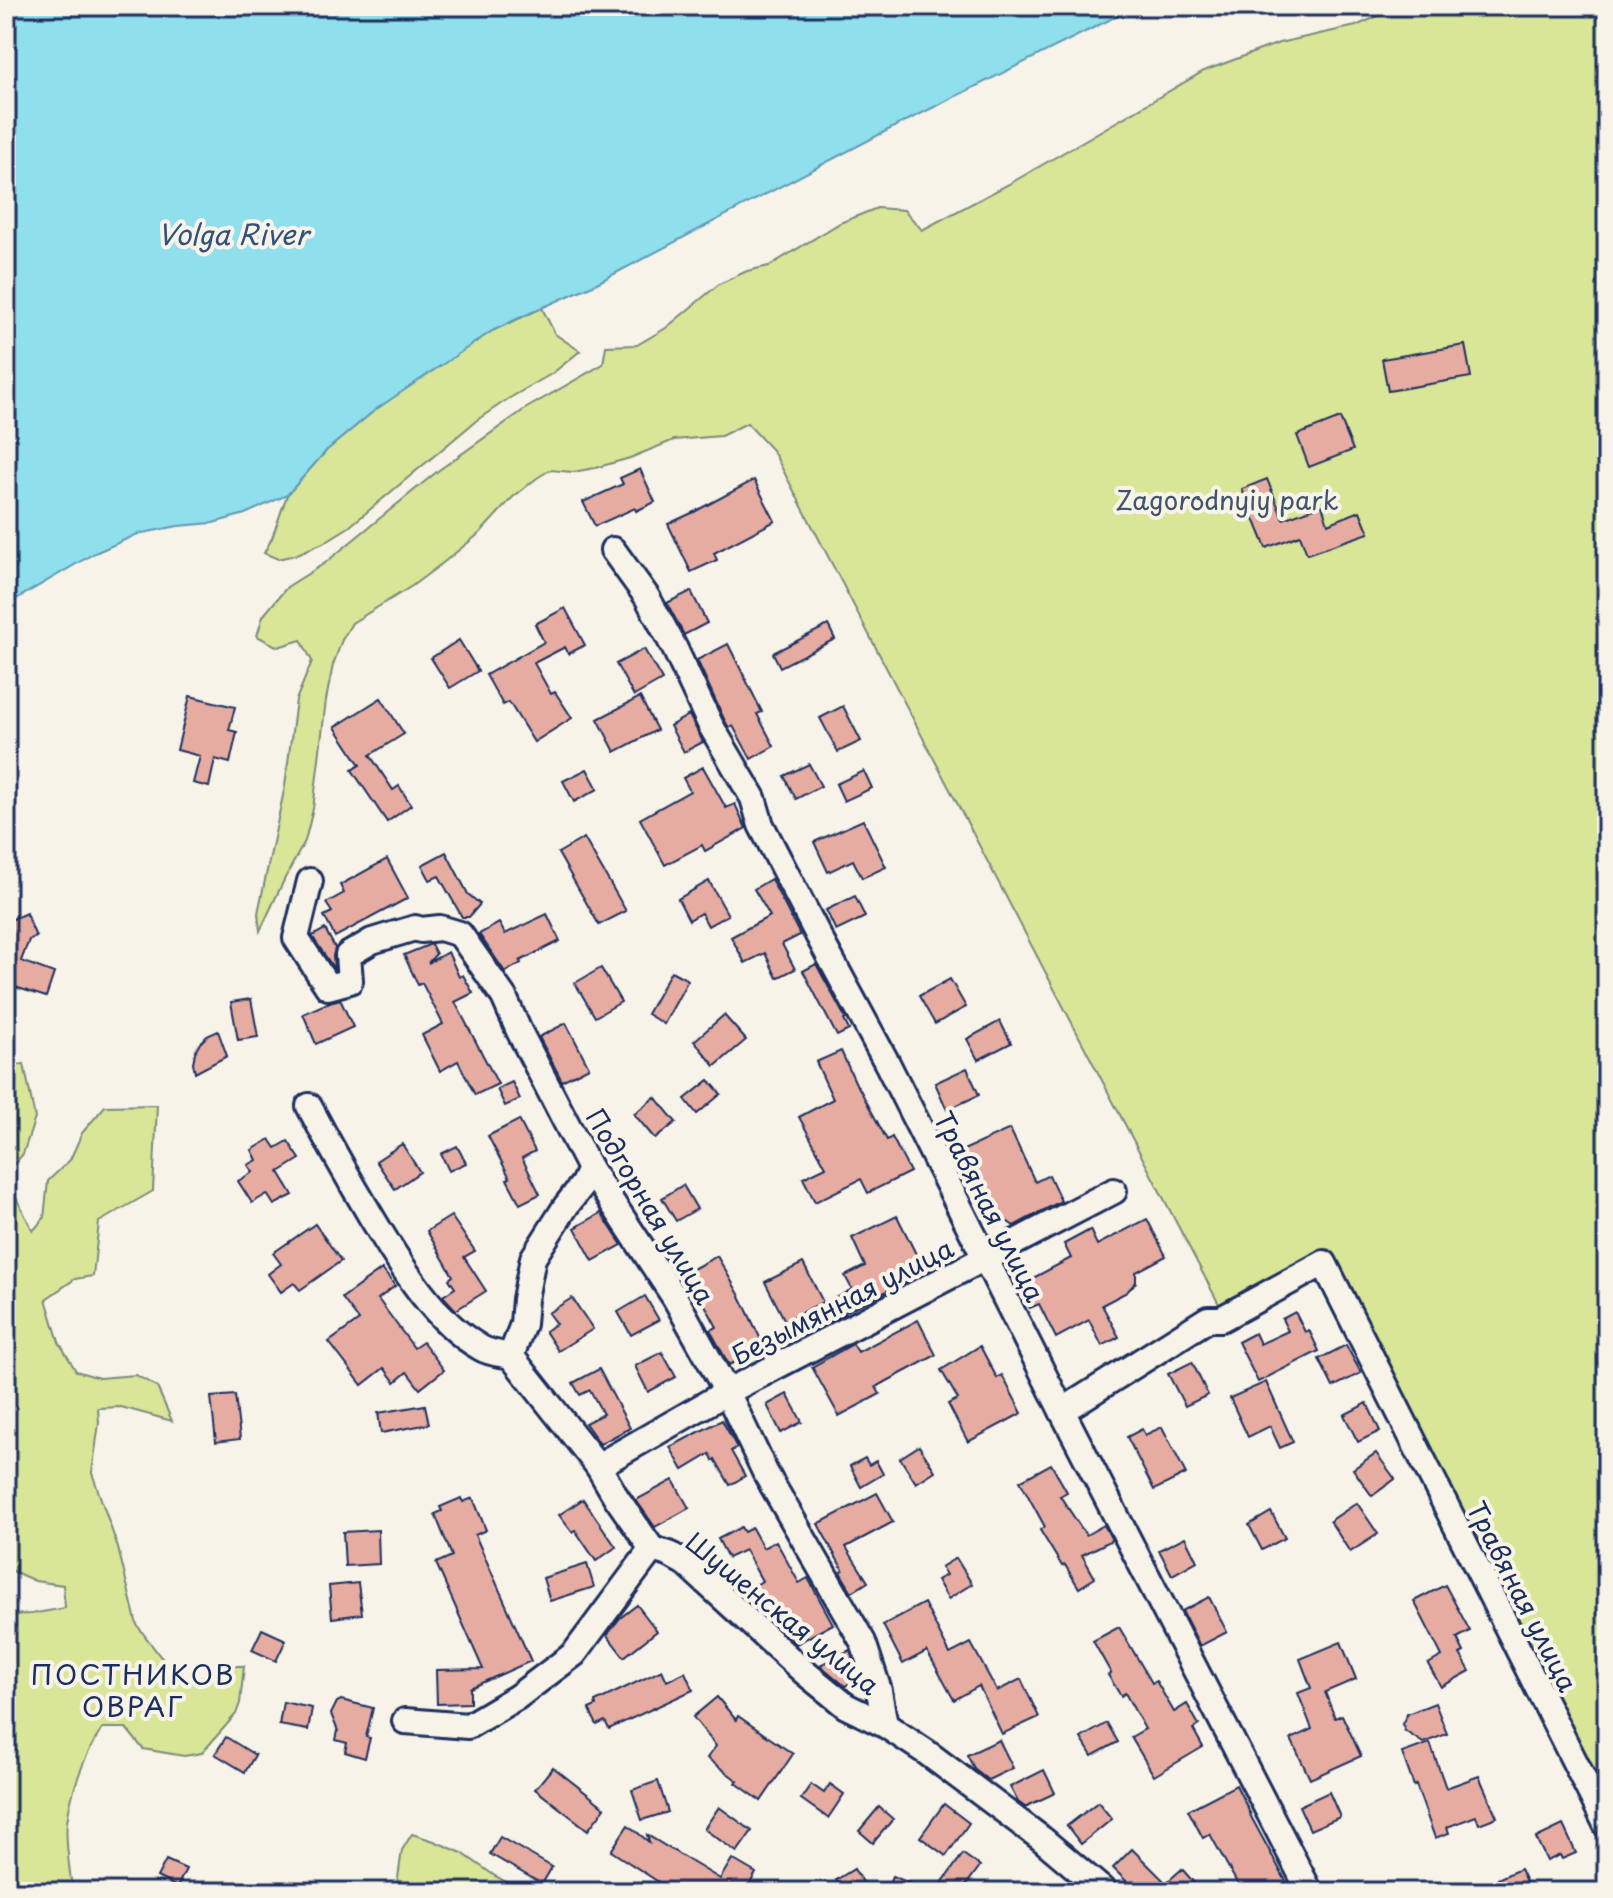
<svg xmlns="http://www.w3.org/2000/svg" width="1613" height="1898" font-family="'Playpen Sans',sans-serif">
	<style>
		.green { fill: #d9e698; stroke: #7a8a7b; stroke-width: 2 }
		.water { fill: #90dfed; stroke: #6199b4; stroke-width: 2 }
		.building { fill: #e6aca1; stroke: #1b2f5e; stroke-width: 2 }
		.lines { fill: none; stroke-linecap: round; stroke-linejoin: round }
		.minor-casing { stroke: #1b2f5e; stroke-width: 30 }
		.minor { stroke: #f7f3e8; stroke-width: 24 }
		.labels { text-anchor: middle; dominant-baseline: central; stroke-width: 8; stroke-linejoin: round; paint-order: stroke }
		.park-label { font-size: 26px; fill: #41546a; stroke: #f7f3e8 }
		.street-label { font-size: 26px; fill: #1b2f5e; stroke: #f7f3e8 }
		.water-label { font-size: 28px; font-style: italic; fill: #32527b; stroke: #f7f3e8 }
		.neighbourhood-label { font-size: 28px; letter-spacing: 2px; fill: #1b2f5e; stroke: #f7f3e8 }
	</style>
	<rect width="100%" height="100%" fill="#f7f3e8"/>
	<filter id="ink" filterUnits="userSpaceOnUse"><feTurbulence type="fractalNoise" baseFrequency=".0125" numOctaves="2"/><feDisplacementMap in="SourceGraphic" scale="16" xChannelSelector="R" yChannelSelector="G"/><feConvolveMatrix kernelMatrix="1 2 1 2 8 2 1 2 1" color-interpolation-filters="sRGB"/></filter>
	<g filter="url(#ink)">
		<g class="green">
			<polygon points="1400,6 1607,6 1607,1805 1325,1254 1222,1310 773,451 747,423 721,436 674,440 630,458 595,468 573,472 550,470 537,478 512,498 480,533 444,562 412,586 352,623 342,640 333,665 326,700 313,809 305,841 285,878 260,931 258,913 285,786 296,700 312,661 301,640 278,647 257,636 263,616 287,587 325,563 439,470 525,409 603,364 606,346 637,345 666,328 719,284 747,271 769,266 840,223 877,208 904,210 922,230 1011,183 1204,71 1279,43 1356,26"/>
			<polygon points="542,308 555,334 580,351 553,373 508,399 477,420 349,527 323,543 295,555 278,559 264,553 272,538 287,495 327,450 375,410 410,385 492,331"/>
			<path d="M24,1064L35,1118L23,1154L10,1169L13,1192L33,1231L44,1218L48,1181L70,1160L82,1133L105,1106L157,1105L153,1191L99,1222L93,1276L75,1279L46,1299L59,1342L76,1371L99,1378L136,1375L157,1387L172,1421L121,1407L98,1408L99,1423L92,1473L118,1548L137,1625L160,1656L190,1683L222,1666H244L240,1703L236,1714L202,1753L184,1756L143,1749L126,1728H103C85,1752 71,1792 67,1822C65,1838 70,1876 73,1892H6V1843L10,1810L6,1793V1731L12,1690L6,1670V1615L31,1614L65,1608L63,1585L35,1581L6,1568V1067Z"/>
			<polygon points="412,1834 434,1841 462,1853 495,1876 525,1892 396,1892 402,1850"/>
		</g>
		<polygon class="water" points="6,6 1134,6 1107,21 888,130 595,284 517,319 492,331 375,410 327,450 287,495 245,514 213,523 178,526 138,534 95,553 6,605"/>
		<g class="building">
			<polygon points="1465,345 1471,377 1388,391 1382,359"/>
			<polygon points="1340,418 1353,450 1309,467 1297,435"/>
			<polygon points="640,469 655,502 636,511 635,508 595,526 583,502 623,484 620,478"/>
			<polygon points="1267,479 1283,519 1322,505 1328,524 1360,511 1369,533 1307,554 1300,535 1266,548 1242,489"/>
			<polygon points="754,480 775,521 714,553 717,560 691,572 668,524 694,512"/>
			<polygon points="691,591 707,623 684,635 667,603"/>
			<polygon points="565,608 585,645 568,654 565,647 534,663 551,694 555,692 572,718 534,742 509,702 503,705 486,675 544,642 535,624"/>
			<polygon points="828,625 835,639 780,667 773,653"/>
			<polygon points="459,640 478,671 450,688 431,658"/>
			<polygon points="728,644 762,712 757,714 774,746 751,759 733,726 729,728 724,719 697,660"/>
			<polygon points="644,649 662,680 634,696 616,664"/>
			<polygon points="190,696 235,707 229,730 237,732 230,763 215,759 209,787 193,783 200,756 177,750"/>
			<polygon points="640,697 657,730 615,752 598,719"/>
			<polygon points="381,698 404,734 370,755 393,790 399,786 411,805 387,822 352,770 360,765 335,727"/>
			<polygon points="843,706 861,741 838,752 820,718"/>
			<polygon points="689,715 703,742 684,752 670,726"/>
			<polygon points="809,764 821,786 796,799 784,776"/>
			<polygon points="703,767 726,808 735,804 746,828 705,851 702,845 665,865 640,819 690,791 683,778"/>
			<polygon points="587,769 598,789 574,802 563,781"/>
			<polygon points="864,771 872,788 844,801 836,784"/>
			<polygon points="863,820 886,867 862,878 853,860 828,872 814,842"/>
			<polygon points="584,838 626,911 599,925 558,853"/>
			<polygon points="446,852 468,894 480,904 469,917 462,917 439,876 430,880 422,865"/>
			<polygon points="387,859 408,898 335,937 324,916 332,912 326,903 344,893 340,885"/>
			<polygon points="771,879 800,935 782,944 795,969 777,978 765,953 745,963 731,937 770,916 754,889"/>
			<polygon points="709,881 728,915 708,926 701,913 689,920 678,899"/>
			<polygon points="855,896 865,917 836,931 826,910"/>
			<polygon points="26,913 36,937 29,940 21,961 54,973 46,997 12,986 6,998 6,922"/>
			<polygon points="547,914 560,941 520,961 521,963 505,972 479,934 499,923 505,934"/>
			<polygon points="325,929 335,948 333,956 334,969 312,936"/>
			<polygon points="431,944 436,954 428,963 448,952 459,977 463,975 473,993 455,1002 498,1084 475,1095 458,1061 440,1071 422,1035 443,1024 422,983 418,985 404,955"/>
			<polygon points="816,964 846,1019 844,1020 849,1030 837,1036 803,971"/>
			<polygon points="601,968 621,1002 595,1017 575,983"/>
			<polygon points="671,971 688,980 664,1024 647,1014"/>
			<polygon points="950,979 966,1007 935,1024 919,996"/>
			<polygon points="251,999 258,1037 238,1040 231,1002"/>
			<polygon points="340,999 353,1027 316,1044 303,1014 330,1002"/>
			<polygon points="724,1015 746,1040 715,1066 694,1041"/>
			<polygon points="1000,1021 1011,1043 978,1060 967,1039"/>
			<polygon points="566,1023 589,1067 562,1081 539,1037"/>
			<polygon points="218,1031 227,1056 195,1073 193,1063 195,1052 200,1043 207,1036"/>
			<polygon points="841,1051 857,1086 858,1086 887,1140 892,1137 910,1172 868,1193 861,1179 815,1202 803,1178 826,1167 799,1117 833,1099 816,1062"/>
			<polygon points="967,1068 979,1095 947,1110 935,1083"/>
			<polygon points="709,1080 721,1094 697,1114 685,1099"/>
			<polygon points="512,1082 520,1099 505,1106 497,1089"/>
			<polygon points="655,1097 676,1122 655,1139 634,1114"/>
			<polygon points="519,1120 535,1151 522,1158 540,1194 520,1204 507,1179 510,1178 488,1136"/>
			<polygon points="1010,1129 1035,1182 1049,1175 1061,1201 1014,1226 1005,1220 994,1226 959,1152"/>
			<polygon points="270,1139 276,1148 288,1141 300,1159 279,1172 293,1195 274,1205 267,1194 252,1203 238,1181 253,1172 248,1165 257,1160 252,1150"/>
			<polygon points="402,1144 420,1172 395,1189 376,1161"/>
			<polygon points="457,1146 466,1163 449,1171 441,1154"/>
			<polygon points="683,1185 697,1209 676,1221 662,1198"/>
			<polygon points="601,1213 622,1245 593,1261 575,1228"/>
			<polygon points="451,1216 475,1251 464,1257 486,1291 456,1310 443,1296 455,1288 449,1279 453,1276 427,1231"/>
			<polygon points="897,1216 922,1266 934,1260 937,1266 843,1313 844,1314 825,1324 816,1309 852,1289 845,1276 865,1266 852,1238"/>
			<polygon points="1147,1219 1166,1256 1136,1272 1136,1282 1127,1292 1102,1305 1119,1337 1102,1346 1089,1320 1056,1338 1039,1304 1030,1308 1018,1286 1071,1258 1064,1244 1090,1230 1097,1245"/>
			<polygon points="315,1224 341,1261 300,1290 294,1283 281,1292 268,1274 281,1264 273,1253"/>
			<polygon points="717,1256 740,1296 765,1348 729,1365 710,1330 717,1327 687,1272"/>
			<polygon points="803,1263 823,1302 785,1321 765,1282"/>
			<polygon points="382,1269 395,1286 378,1299 414,1348 423,1342 444,1370 420,1389 407,1372 395,1382 384,1368 362,1385 329,1342 359,1320 342,1298"/>
			<polygon points="645,1296 659,1320 631,1335 618,1312"/>
			<polygon points="572,1298 593,1329 558,1351 545,1331 556,1324 548,1313"/>
			<polygon points="1295,1312 1305,1332 1309,1330 1319,1351 1258,1382 1238,1342 1255,1333 1260,1344 1288,1331 1282,1319"/>
			<polygon points="918,1320 936,1355 876,1387 880,1394 839,1416 812,1367 853,1344 858,1352"/>
			<polygon points="1346,1345 1361,1373 1333,1387 1319,1359"/>
			<polygon points="980,1346 997,1378 1002,1375 1022,1413 968,1442 948,1404 958,1399 941,1370"/>
			<polygon points="662,1352 676,1377 648,1392 635,1366"/>
			<polygon points="1192,1362 1208,1395 1185,1406 1168,1374"/>
			<polygon points="599,1369 630,1428 600,1444 585,1423 603,1414 590,1390 580,1395 573,1383"/>
			<polygon points="1266,1382 1293,1442 1280,1448 1270,1426 1248,1437 1230,1398"/>
			<polygon points="787,1394 802,1422 781,1433 767,1405"/>
			<polygon points="235,1395 240,1439 216,1442 211,1397"/>
			<polygon points="1367,1403 1380,1431 1358,1442 1344,1415"/>
			<polygon points="425,1405 429,1424 381,1433 378,1413"/>
			<polygon points="722,1420 737,1448 731,1451 745,1476 730,1485 715,1459 713,1461 710,1454 683,1470 670,1447"/>
			<polygon points="1162,1427 1186,1474 1154,1490 1127,1437 1142,1429 1145,1435"/>
			<polygon points="919,1446 935,1471 916,1483 900,1458"/>
			<polygon points="1376,1453 1395,1479 1372,1496 1353,1469"/>
			<polygon points="865,1458 869,1465 876,1461 883,1474 861,1487 850,1466"/>
			<polygon points="1051,1464 1067,1492 1060,1496 1086,1535 1104,1525 1112,1540 1082,1555 1095,1578 1079,1588 1065,1565 1062,1566 1040,1530 1045,1527 1020,1481"/>
			<polygon points="673,1480 689,1508 655,1527 636,1500"/>
			<polygon points="877,1493 893,1522 846,1547 868,1582 852,1592 840,1572 843,1570 818,1524"/>
			<polygon points="461,1498 463,1502 473,1498 486,1530 475,1535 531,1661 470,1688 470,1703 437,1704 436,1670 483,1669 436,1563 452,1556 435,1514 442,1511 440,1507"/>
			<polygon points="583,1499 616,1547 596,1561 575,1530 572,1532 559,1515"/>
			<polygon points="1357,1503 1378,1534 1350,1552 1330,1521"/>
			<polygon points="1271,1512 1285,1538 1262,1550 1249,1525"/>
			<polygon points="741,1527 744,1532 752,1528 763,1548 776,1541 799,1583 808,1578 833,1624 796,1644 774,1625 761,1599 752,1604 741,1594 762,1581 745,1550 728,1558 718,1539"/>
			<polygon points="378,1530 379,1564 345,1566 343,1532"/>
			<polygon points="1185,1537 1197,1561 1172,1575 1159,1550"/>
			<polygon points="956,1558 972,1584 948,1599 937,1580 946,1575 941,1567"/>
			<polygon points="587,1564 594,1587 550,1601 543,1578"/>
			<polygon points="358,1583 362,1614 332,1618 329,1586"/>
			<polygon points="1445,1585 1470,1631 1457,1638 1464,1652 1460,1654 1470,1671 1441,1687 1428,1664 1442,1656 1414,1601"/>
			<polygon points="1209,1597 1227,1632 1200,1646 1182,1611"/>
			<polygon points="924,1603 950,1654 971,1643 997,1691 1021,1679 1039,1717 1002,1734 979,1686 954,1700 927,1651 903,1664 883,1625"/>
			<polygon points="637,1605 657,1631 624,1657 607,1635 620,1618"/>
			<polygon points="1119,1627 1152,1683 1156,1681 1174,1712 1187,1704 1199,1725 1193,1729 1203,1747 1154,1776 1131,1737 1145,1729 1125,1693 1121,1696 1108,1675 1111,1673 1093,1641"/>
			<polygon points="262,1629 286,1640 276,1661 252,1650"/>
			<polygon points="1341,1642 1356,1679 1325,1692 1335,1718 1342,1715 1361,1756 1310,1779 1291,1739 1312,1729 1298,1693 1311,1688 1300,1659"/>
			<polygon points="850,1650 859,1678 845,1686 820,1665"/>
			<polygon points="662,1670 667,1681 685,1672 693,1690 609,1729 605,1721 597,1725 589,1709 596,1706 595,1702"/>
			<polygon points="717,1697 736,1720 738,1716 793,1754 761,1801 736,1783 738,1781 707,1758 716,1746 693,1717"/>
			<polygon points="341,1700 373,1708 366,1737 370,1738 365,1758 345,1752 347,1743 336,1740 338,1731 331,1714 337,1702"/>
			<polygon points="283,1702 312,1708 308,1730 279,1725"/>
			<polygon points="1435,1703 1447,1734 1423,1743 1405,1731 1402,1724 1407,1714"/>
			<polygon points="1107,1723 1118,1742 1092,1756 1081,1738"/>
			<polygon points="226,1737 255,1755 245,1772 215,1754"/>
			<polygon points="999,1740 1013,1768 988,1780 975,1770 967,1755"/>
			<polygon points="1430,1743 1446,1788 1479,1776 1497,1817 1479,1824 1476,1816 1447,1827 1449,1833 1435,1838 1416,1785 1414,1786 1402,1753"/>
			<polygon points="553,1767 605,1808 588,1830 535,1789"/>
			<polygon points="1044,1770 1055,1793 1025,1807 1018,1802 1010,1787"/>
			<polygon points="658,1781 668,1812 642,1820 632,1790"/>
			<polygon points="811,1784 824,1793 830,1784 844,1794 828,1818 801,1799"/>
			<polygon points="1236,1785 1250,1813 1249,1813 1288,1885 1276,1892 1242,1892 1210,1834 1203,1838 1188,1810"/>
			<polygon points="1329,1792 1340,1817 1310,1830 1299,1806"/>
			<polygon points="1098,1802 1112,1819 1081,1844 1067,1826"/>
			<polygon points="944,1804 969,1823 946,1856 920,1837"/>
			<polygon points="719,1807 752,1831 737,1852 704,1829"/>
			<polygon points="879,1807 893,1819 873,1843 859,1831"/>
			<polygon points="628,1825 649,1842 647,1835 720,1879 732,1859 756,1873 745,1892 674,1892 611,1851"/>
			<polygon points="1563,1825 1576,1853 1562,1859 1560,1855 1547,1861 1536,1838"/>
			<polygon points="500,1837 552,1867 542,1884 490,1854"/>
			<polygon points="1132,1849 1166,1883 1182,1869 1202,1892 1137,1892 1113,1868"/>
			<polygon points="963,1854 980,1866 961,1892 955,1892 942,1883"/>
			<polygon points="166,1860 186,1869 177,1887 157,1877"/>
			<polygon points="854,1869 868,1892 844,1892 836,1880"/>
			<polygon points="1520,1869 1531,1892 1468,1892"/>
			<polygon points="892,1876 930,1891 930,1892 887,1892"/>
		</g>
		<g class="lines">
			<defs>
				<g id="minor">
					<polyline points="613,550 647,597 675,649 711,726 753,798 761,825 820,939 887,1063 1062,1411 1310,1892"/>
					<polyline points="310,881 296,938 328,987 350,981 348,955 372,941 415,928 421,930 440,928 460,934 504,997 519,1031 590,1169 675,1298 727,1392 765,1472 863,1642 879,1691 885,1725"/>
					<path d="M309,1106C329,1144 350,1181 372,1218C400,1264 433,1321 481,1348C489,1353 501,1354 511,1356L598,1466L616,1497L652,1549L669,1554L685,1563L803,1671L846,1706L885,1725L926,1752L1042,1839L1105,1892"/>
					<polyline points="511,1356 523,1324 525,1299 533,1258 566,1206 583,1184 590,1169"/>
					<polyline points="1062,1411 1208,1319 1221,1319 1324,1263 1607,1826"/>
					<polyline points="598,1466 727,1392 1114,1191"/>
					<polyline points="405,1721 468,1726 517,1697 574,1654 652,1549"/>
				</g>
			</defs>
			<use href="#minor" class="minor-casing"/>
			<use href="#minor" class="minor"/>
		</g>
	</g>
	<g class="labels">
		<g class="park-label">
			<text x="1227" y="499">Zagorodnyiy park</text>
		</g>
		<g class="street-label">
			<text transform="translate(651 1206) rotate(59)">Подгорная улица</text>
			<text transform="translate(990 1206) rotate(63)">Травяная улица</text>
			<text transform="translate(842 1301) rotate(-27)">Безымянная улица</text>
			<text transform="translate(1523 1596) rotate(63)">Травяная улица</text>
			<text transform="translate(783 1613) rotate(39)">Шушенская улица</text>
		</g>
		<g class="water-label">
			<text x="233" y="233">Volga River</text>
		</g>
		<g class="neighbourhood-label">
			<text x="133" y="1673">ПОСТНИКОВ<tspan x="133" dy="32">ОВРАГ</tspan></text>
		</g>
	</g>
	<rect width="1613" height="1898" fill="none" stroke="#f7f3e8" stroke-width="32"/>
	<rect x="16" y="16" width="1581" height="1866" fill="none" stroke="#1b2f5e" stroke-width="3" filter="url(#ink)"/>
</svg>
